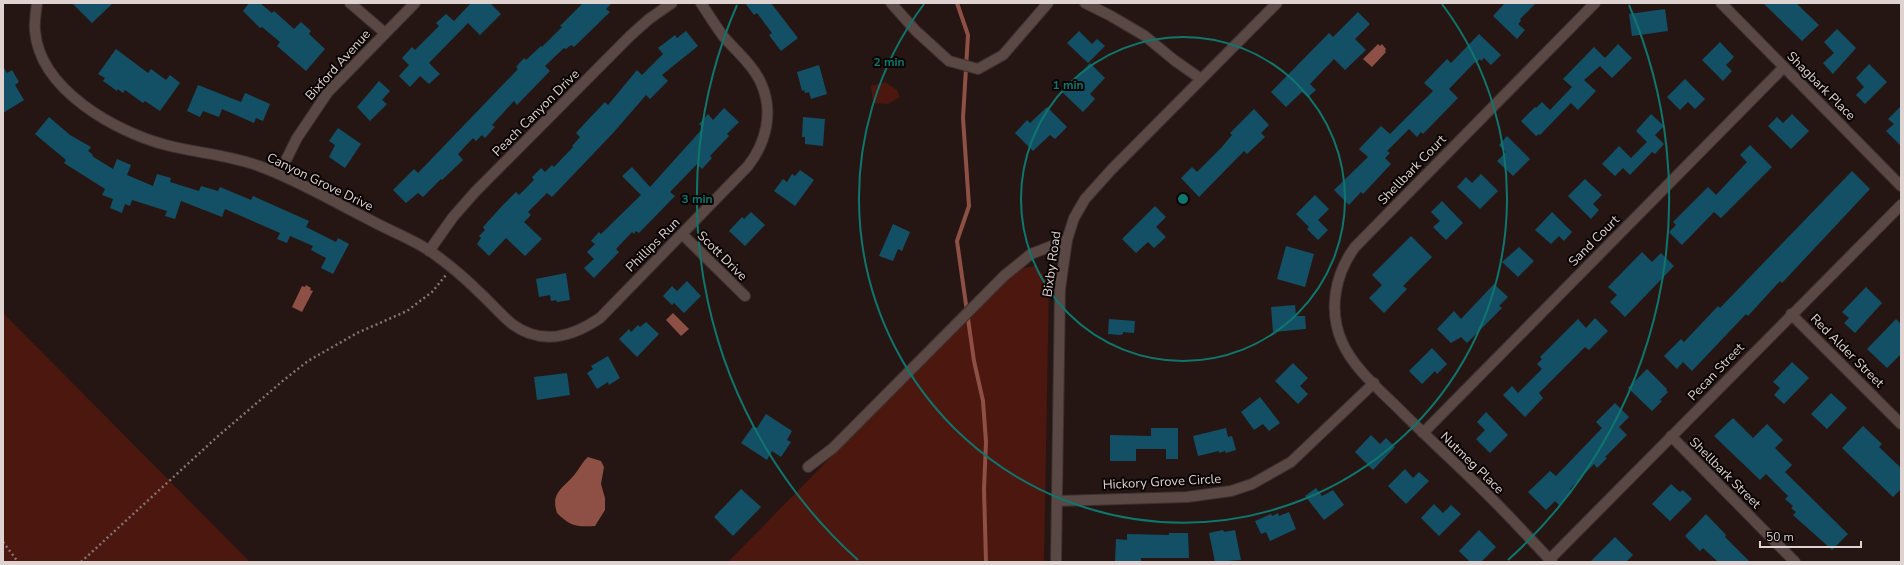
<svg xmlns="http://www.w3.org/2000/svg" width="1904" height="565" font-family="'Nunito Sans',sans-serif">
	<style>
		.green { fill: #4c170f }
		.water { fill: #8e5044 }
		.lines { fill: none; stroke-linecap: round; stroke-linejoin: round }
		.stream { stroke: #8e5044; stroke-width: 4 }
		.building { fill: #135065 }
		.minor-casing { stroke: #3c3130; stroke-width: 12 }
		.path { stroke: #827572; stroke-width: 2.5; stroke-dasharray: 2 3; stroke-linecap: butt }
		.minor { stroke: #5a4844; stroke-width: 10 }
		.ring { fill: none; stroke: #0f766e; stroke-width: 2 }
		.labels { text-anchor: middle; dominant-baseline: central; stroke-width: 4; stroke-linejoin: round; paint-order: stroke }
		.street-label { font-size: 13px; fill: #ded3d1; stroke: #0a0404 }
		.centre { fill: #0f766e; stroke: #0a0404; stroke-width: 2 }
		.ring-label { font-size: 12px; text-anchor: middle; font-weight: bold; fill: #0f766e; stroke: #0a0404; stroke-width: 4; stroke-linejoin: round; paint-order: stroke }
	</style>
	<rect width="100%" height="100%" fill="#251613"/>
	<g class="green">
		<polygon points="885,82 897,90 900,97 888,104 873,103 871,86"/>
		<polygon points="1035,266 1049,281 1044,562 728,562 1014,270"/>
		<polygon points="3,313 250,562 3,562"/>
	</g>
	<g class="water">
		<polygon points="1378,44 1380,46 1382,44 1386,49 1385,51 1386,52 1372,67 1363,59"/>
		<polygon points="306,285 311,288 310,290 313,291 302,312 292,307 302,286 305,287"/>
		<polygon points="673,313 689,329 681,336 666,320"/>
		<path d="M588,457L601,461L604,467L601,484L605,498V510L595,526C576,527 570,526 557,513C550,492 564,488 575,474C580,468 582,462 588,457Z"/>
	</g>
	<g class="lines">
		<polyline class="stream" points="957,3 968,35 963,118 969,206 957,241 974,361 983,401 986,442 984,489 986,562"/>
	</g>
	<g class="building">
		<polygon points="72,3 113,3 92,23"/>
		<polygon points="249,3 260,3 272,13 274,11 294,29 301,22 311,31 309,34 325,49 306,71 277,46 280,42 262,27 260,28 243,11"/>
		<polygon points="471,3 490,3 501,14 480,35 468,23 429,63 440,74 429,84 420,76 410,87 399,76 409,65 402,58 412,47 415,50 439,26 436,23 446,14 454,21"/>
		<polygon points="583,3 612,3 606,9 610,12 574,47 571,45 566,49 564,48 545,66 550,71 517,105 514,101 492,125 495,127 485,138 482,135 476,141 473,138 458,154 463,160 442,180 441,179 423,197 418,193 406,203 393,190 414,169 418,173 518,69 516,67 524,58 526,60 541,46 542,47 562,27 560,26"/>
		<polygon points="745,3 771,3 798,38 781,51 769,35 772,33 757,13 754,15"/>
		<polygon points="1505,3 1536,3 1520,19 1521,21 1518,24 1525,30 1517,39 1493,16"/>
		<polygon points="1763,3 1796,3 1819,25 1802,41"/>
		<polygon points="1665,9 1668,31 1632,36 1629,14"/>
		<polygon points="1358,12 1370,24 1355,39 1366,50 1345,70 1334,59 1310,84 1316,90 1308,97 1302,92 1286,107 1271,92 1329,33 1333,37"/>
		<polygon points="1837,29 1856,48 1833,74 1823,63 1834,53 1824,42"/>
		<polygon points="686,31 698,46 662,75 668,81 650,99 646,95 614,132 552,197 547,193 528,212 531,215 524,222 542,239 525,256 506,238 489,256 477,244 481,238 479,236 485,230 483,227 502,206 516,192 519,195 534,180 532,177 541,168 545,172 552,165 554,167 573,147 572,146 580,137 576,133 585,123 605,102 608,105 637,70 642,75 663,54 658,48 675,35 677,38"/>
		<polygon points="1079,31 1092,44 1097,39 1105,46 1088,63 1067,43"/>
		<polygon points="1479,34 1501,55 1491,65 1484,58 1481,61 1480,59 1476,63 1475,62 1449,89 1458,98 1423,134 1421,132 1417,137 1409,129 1387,151 1390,153 1385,158 1391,164 1363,194 1361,192 1349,205 1334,190 1368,157 1359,149 1381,126 1390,134 1433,91 1424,83 1447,59 1451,63"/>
		<polygon points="1720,42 1734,57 1726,65 1732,71 1723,81 1702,60"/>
		<polygon points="1618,44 1632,58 1612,78 1600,66 1584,80 1596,91 1578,110 1571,103 1540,135 1539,134 1536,136 1521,121 1535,107 1536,108 1542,102 1550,110 1572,87 1563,79 1594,47 1605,58"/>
		<polygon points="116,49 148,73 151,69 166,80 170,75 180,83 160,111 145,101 143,103 125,90 123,93 118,89 117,91 103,81 105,78 98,74"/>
		<polygon points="1090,63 1105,78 1090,94 1095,99 1083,112 1062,92"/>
		<polygon points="1869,64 1887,82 1865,104 1856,95 1864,87 1856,78"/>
		<polygon points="819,65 827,94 811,99 809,92 805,93 804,90 802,91 797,72"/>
		<polygon points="3,66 7,73 12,70 19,82 15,85 24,100 3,113"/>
		<polygon points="1685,79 1705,99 1695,109 1688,102 1680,110 1667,97"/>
		<polygon points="379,81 390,91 382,100 387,104 370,121 357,107"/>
		<polygon points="198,85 241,102 245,93 270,104 263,121 256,118 254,123 222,109 219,117 203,111 200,117 187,111"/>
		<polygon points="1901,106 1901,146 1886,131 1894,124 1888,119"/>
		<polygon points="1047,107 1067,127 1055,139 1050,135 1033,151 1015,133 1027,120 1030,123"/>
		<polygon points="724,108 739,122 727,134 729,136 710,156 712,158 702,169 697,164 670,192 675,196 639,233 636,231 634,234 632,232 616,249 619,252 594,278 584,268 594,259 587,252 595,244 591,241 599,232 601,234 641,195 622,176 632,167 650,187 703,128 699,124 708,114 713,120"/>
		<polygon points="1254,109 1269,125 1261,133 1265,137 1247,154 1244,151 1199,197 1181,178 1192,167 1197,172 1221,148 1232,135 1230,133"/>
		<polygon points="1651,114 1664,126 1655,135 1664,144 1655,154 1652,152 1630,175 1623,168 1615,176 1602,164 1619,146 1631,158 1647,142 1636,131"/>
		<polygon points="1792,114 1809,131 1791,149 1768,126 1777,117 1783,123"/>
		<polygon points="49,117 70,135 91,147 88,151 93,155 92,156 113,169 117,159 131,165 127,175 153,186 157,174 171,178 170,182 199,191 201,186 218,191 220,187 251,200 253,196 309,221 306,227 336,242 338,238 349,244 333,274 321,268 326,258 311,250 313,246 290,236 287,243 277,239 280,233 225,209 222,217 181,201 175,219 165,216 167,211 132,200 130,206 125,204 122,213 110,208 113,199 102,195 105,189 64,163 66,160 35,134"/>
		<polygon points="803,117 825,119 823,146 805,144 805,137 802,137"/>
		<polygon points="338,128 361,144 345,168 329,157 335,145 329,141"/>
		<polygon points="1507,136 1530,159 1513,176 1497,161 1506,152 1499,145"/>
		<polygon points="1750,145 1772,167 1721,218 1714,212 1682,245 1669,232 1676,225 1673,222 1708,187 1716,195 1747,162 1740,155"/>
		<polygon points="800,170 814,180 795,206 774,191 783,179 787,182 792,174 795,176"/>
		<polygon points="1852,171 1870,189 1782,283 1780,281 1748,316 1746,314 1692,371 1683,362 1677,369 1664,356 1681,339 1684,342 1718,306 1720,308"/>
		<polygon points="1481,174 1498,191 1480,209 1457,187 1466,177 1472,183"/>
		<polygon points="1585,179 1602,195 1593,204 1599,210 1591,219 1568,196"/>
		<polygon points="1315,195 1329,209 1318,220 1328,230 1318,240 1307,229 1309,227 1296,214"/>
		<polygon points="1442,201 1463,223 1446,240 1433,227 1440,221 1431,212"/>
		<polygon points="1155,206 1166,217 1156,227 1166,237 1154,248 1148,242 1136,253 1122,239"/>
		<polygon points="751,212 765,225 745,246 729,231 742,217 744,219"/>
		<polygon points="1552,212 1572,232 1564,241 1559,236 1551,244 1535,230"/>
		<polygon points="893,224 910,232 902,251 898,249 893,261 879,256"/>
		<polygon points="1411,236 1432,257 1403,286 1407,289 1384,313 1369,298 1382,285 1372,275"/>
		<polygon points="1286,246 1314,254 1305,287 1277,279"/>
		<polygon points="1519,247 1534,261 1518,277 1502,262"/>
		<polygon points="1642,252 1652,262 1661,253 1674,266 1625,317 1610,302 1617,295 1608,287"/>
		<polygon points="566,273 570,300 557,302 556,300 551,301 550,295 539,297 536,279"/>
		<polygon points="687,281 701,296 684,313 674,303 672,305 663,296 672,286 677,291"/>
		<polygon points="1494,284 1508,297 1499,306 1502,308 1467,343 1461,337 1451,343 1437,329 1454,311 1461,319"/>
		<polygon points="1866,287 1882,303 1855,333 1844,323 1849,318 1842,312"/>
		<polygon points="1295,305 1296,316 1305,316 1306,329 1273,332 1271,307"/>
		<polygon points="1595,318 1608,331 1589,350 1585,347 1539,393 1543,398 1525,417 1503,395 1512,386 1518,393 1542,369 1537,364 1542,359 1540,357 1578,319 1586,328"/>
		<polygon points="1109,319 1135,321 1134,333 1123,332 1123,334 1120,335 1108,334"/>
		<polygon points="1896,319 1901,324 1901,354 1887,368 1867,349"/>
		<polygon points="646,322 659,334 637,357 619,339 629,329 631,332 638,325 640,327"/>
		<polygon points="1432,348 1447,364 1437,374 1435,371 1422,384 1409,371"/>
		<polygon points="608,356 620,378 609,385 608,382 597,389 587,373 593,369 591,366"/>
		<polygon points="1792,362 1809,378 1784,404 1774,395 1780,388 1773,382"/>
		<polygon points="1293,363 1308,378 1300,386 1308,394 1298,404 1275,381"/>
		<polygon points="1647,369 1667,389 1666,390 1668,392 1660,400 1662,401 1652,411 1628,388"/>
		<polygon points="567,373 570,395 537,400 534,377"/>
		<polygon points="1831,393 1847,408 1827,429 1811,414"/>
		<polygon points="1260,397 1280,423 1269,431 1263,424 1254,430 1241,412"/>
		<polygon points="1615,403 1629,417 1619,427 1627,435 1605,457 1607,458 1597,468 1594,464 1570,489 1572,492 1559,505 1555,501 1546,510 1528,492 1550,471 1556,476 1602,428 1596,422"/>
		<polygon points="1486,412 1508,435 1490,453 1476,439 1485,430 1477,422"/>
		<polygon points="766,414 792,431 787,440 791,442 781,457 772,451 767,460 741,443 753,426 757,428"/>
		<polygon points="1733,418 1753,438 1767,424 1783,440 1775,448 1792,465 1785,472 1848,534 1832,550 1793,515 1796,512 1791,508 1793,506 1785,499 1788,496 1766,474 1760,480 1714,436"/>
		<polygon points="1863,426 1882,444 1879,447 1901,468 1901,489 1893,497 1842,448"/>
		<polygon points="1151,428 1178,428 1178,459 1166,459 1166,449 1136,449 1136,461 1110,461 1110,435 1151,436"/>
		<polygon points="1226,428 1228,437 1232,436 1236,450 1226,453 1225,451 1219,453 1219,451 1198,456 1193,436"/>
		<polygon points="1371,435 1380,444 1386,438 1395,447 1373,470 1355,452"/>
		<polygon points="1405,469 1413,478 1419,472 1429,481 1406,504 1388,486"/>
		<polygon points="1671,484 1680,492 1683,490 1692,499 1670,521 1652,504"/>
		<polygon points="1316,488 1322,496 1333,490 1344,505 1324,520 1305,496"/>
		<polygon points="741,489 761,507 733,536 714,517"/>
		<polygon points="1434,504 1443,513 1451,505 1461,514 1439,536 1421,518"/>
		<polygon points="1289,512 1296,529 1270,541 1266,532 1261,534 1255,521 1271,514 1272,516 1278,513 1279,516"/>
		<polygon points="1706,514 1726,535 1725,537 1750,562 1718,562 1703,548 1700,551 1685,536"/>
		<polygon points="1223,530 1224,532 1235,530 1241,560 1215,562 1209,533"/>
		<polygon points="1479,530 1496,547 1481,562 1470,562 1459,551"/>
		<polygon points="1169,533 1188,533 1189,558 1141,558 1141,562 1115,562 1116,539 1127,540 1127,534 1169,535"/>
		<polygon points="1615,537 1633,555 1626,562 1590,562"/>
	</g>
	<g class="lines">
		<defs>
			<g id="minor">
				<path d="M37,3C36,12 34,22 35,31C40,90 116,132 166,145C197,153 229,155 259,166C298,180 334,202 370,220C390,231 412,239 430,251C447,263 464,277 479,292C490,302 500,314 512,324C542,346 572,337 600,318L748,166C766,143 774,112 761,83C753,65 736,51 723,36C715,25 708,14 701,3"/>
				<polyline points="350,3 385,33"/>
				<polyline points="891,3 916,31 949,61 978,69 1003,55 1048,3"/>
				<polyline points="1085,3 1111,16 1145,36 1174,60 1201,79"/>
				<polyline points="1721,3 1901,186"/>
				<polyline points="279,174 297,138 328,92 415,3"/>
				<polyline points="682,234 745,296"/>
				<polyline points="429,251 453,217 475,192 630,36 649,19 672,3"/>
				<polyline points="1791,314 1901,424"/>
				<polyline points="1423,433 1784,67"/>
				<polyline points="1671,436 1795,562"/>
				<polyline points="808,467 833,448 1004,276 1031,254 1067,240"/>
				<polyline points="1058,501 1187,497 1231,491 1252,484 1291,462 1374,383"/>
				<polyline points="1550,559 1901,205"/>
				<polyline points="1056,562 1060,289 1067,240 1074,218 1085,199 1112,169 1277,3"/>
				<path d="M1552,562C1533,542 1514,521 1494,501C1463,470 1431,441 1400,410C1379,389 1354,369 1342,342C1328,310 1335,274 1355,247L1595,3"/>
			</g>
		</defs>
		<use href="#minor" class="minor-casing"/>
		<g class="path">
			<polyline points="3,542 18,562"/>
			<polyline points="81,562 217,437 285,379 308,361 357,333 407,311 432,292 446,275"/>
		</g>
		<use href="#minor" class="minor"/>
	</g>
	<g class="ring">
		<circle cx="1183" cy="199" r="162"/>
		<path d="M1442 4A324 324 0 1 1 924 4"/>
		<path d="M858 560A486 486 0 0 1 737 5M1629 5A486 486 0 0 1 1508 560"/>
	</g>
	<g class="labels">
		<g class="street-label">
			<text transform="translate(338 65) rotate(-48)">Bixford Avenue</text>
			<text transform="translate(1821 86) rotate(45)">Shagbark Place</text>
			<text transform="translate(536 113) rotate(-45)">Peach Canyon Drive</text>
			<text transform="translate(1412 170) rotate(-46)">Shellbark Court</text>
			<text transform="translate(320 182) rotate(26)">Canyon Grove Drive</text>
			<text transform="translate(1594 241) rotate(-45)">Sand Court</text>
			<text transform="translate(653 245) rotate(-45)">Phillips Run</text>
			<text transform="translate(722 256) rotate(45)">Scott Drive</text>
			<text transform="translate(1052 264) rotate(-82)">Bixby Road</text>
			<text transform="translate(1847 351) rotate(45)">Red Alder Street</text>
			<text transform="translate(1716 372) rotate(-46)">Pecan Street</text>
			<text transform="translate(1472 463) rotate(44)">Nutmeg Place</text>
			<text transform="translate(1725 473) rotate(45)">Shellbark Street</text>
			<text transform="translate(1162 482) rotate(-3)">Hickory Grove Circle</text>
		</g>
	</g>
	<circle cx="1183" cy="199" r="6" class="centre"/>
	<g class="ring-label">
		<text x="889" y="66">2 min</text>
		<text x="1068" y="89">1 min</text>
		<text x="697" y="203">3 min</text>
	</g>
	<rect width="1904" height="565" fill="none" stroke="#ded3d1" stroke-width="8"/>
	<path d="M1760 541v6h101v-6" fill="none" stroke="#ded3d1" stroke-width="2"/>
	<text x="1766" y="541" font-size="12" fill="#ded3d1" stroke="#0a0404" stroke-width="3" paint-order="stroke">50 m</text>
</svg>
